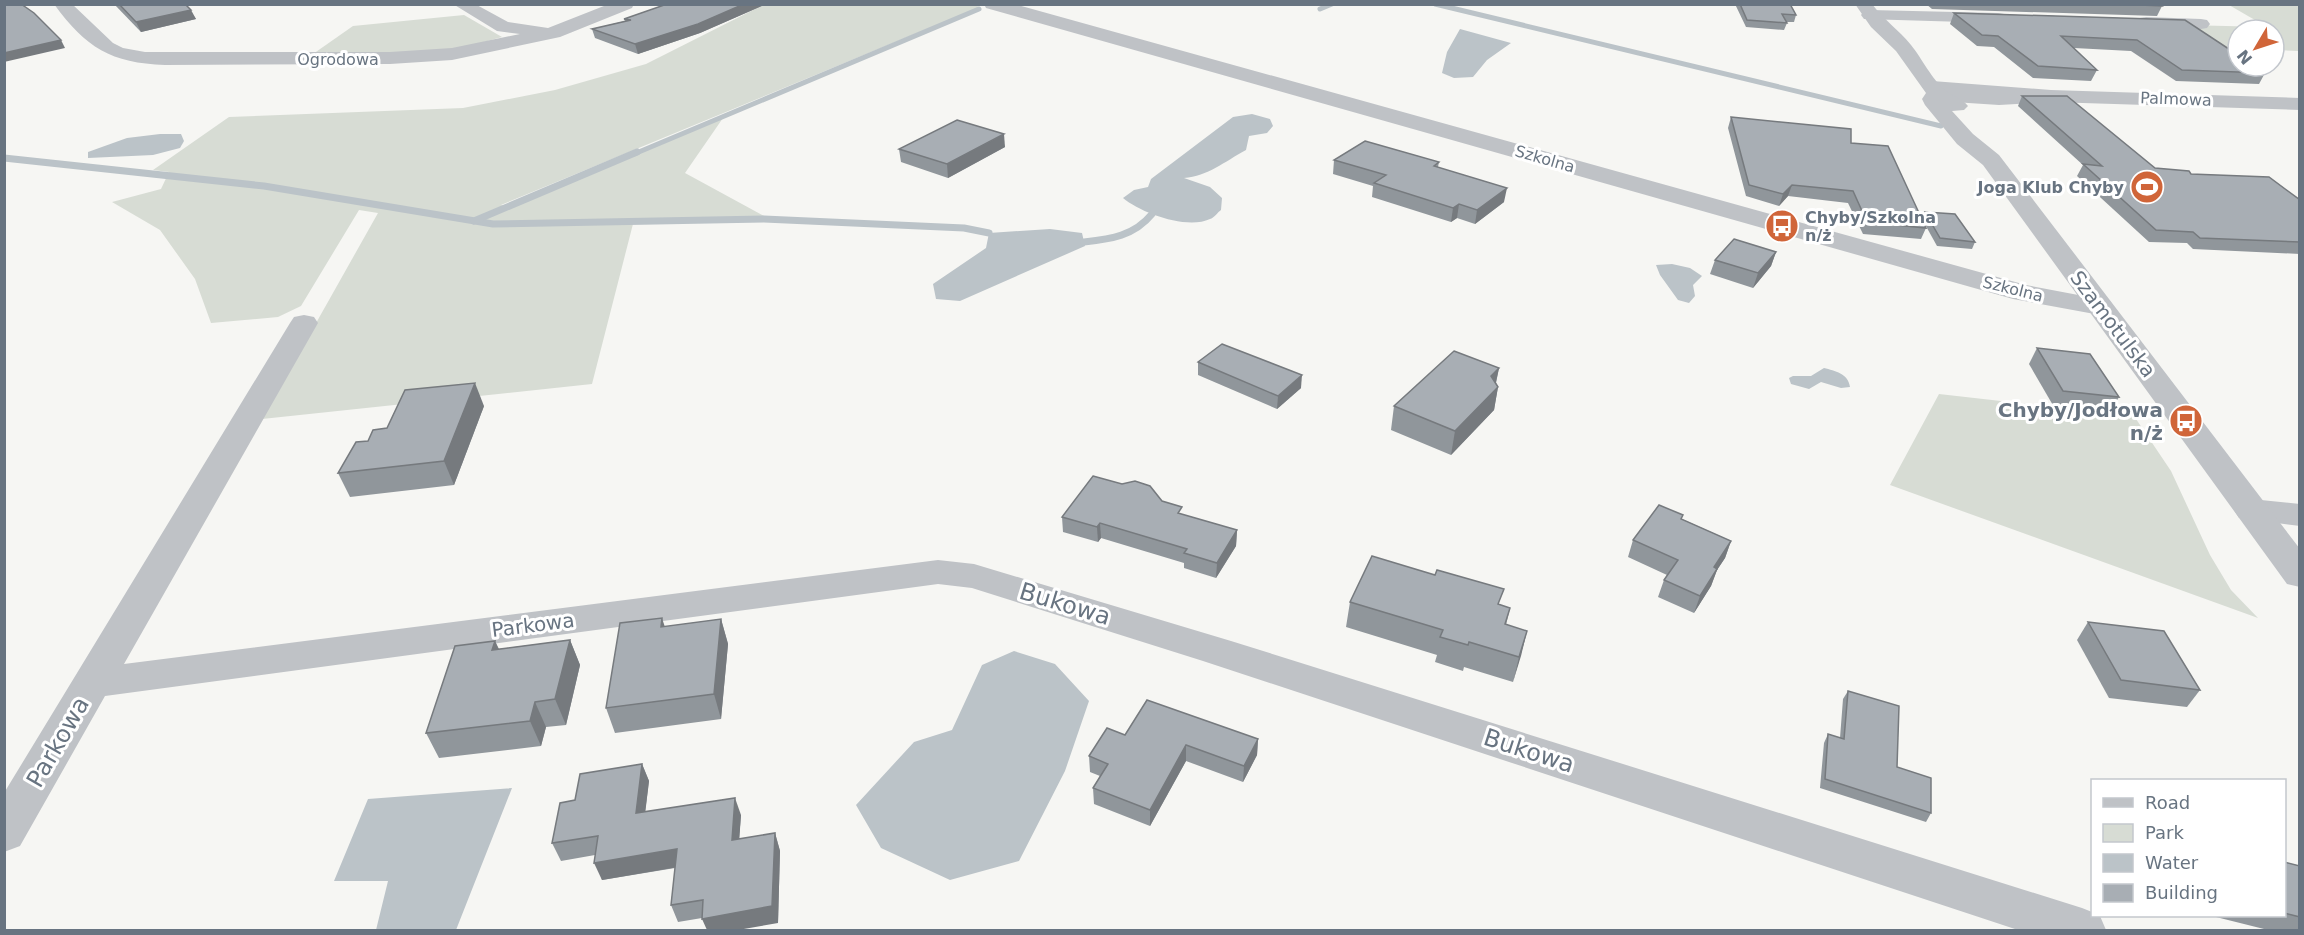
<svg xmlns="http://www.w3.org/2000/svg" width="2304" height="935" font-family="'DejaVu Sans',sans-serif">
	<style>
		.green { fill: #d7dcd4 }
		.water { fill: #bbc3c8 }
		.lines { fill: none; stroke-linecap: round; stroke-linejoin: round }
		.stream-far1 { stroke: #bbc3c8; stroke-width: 5 }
		.stream { stroke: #bbc3c8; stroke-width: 7 }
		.minor { fill: #bfc2c6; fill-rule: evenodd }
		.tertiary { fill: #bfc2c6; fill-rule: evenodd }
		.wall { fill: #90969b }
		.shaded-wall { fill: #767a7e }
		.building { fill: #a8aeb4; stroke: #767a7e; stroke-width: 1.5 }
		.labels { text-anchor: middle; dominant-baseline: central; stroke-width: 6; stroke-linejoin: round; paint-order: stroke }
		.far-street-label { font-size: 16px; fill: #687481; stroke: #fff }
		.far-poi-label { font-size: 16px; font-weight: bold; fill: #687481; stroke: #fff; text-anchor: end }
		.street-label { font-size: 20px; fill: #687481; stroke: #fff }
		.poi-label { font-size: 20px; font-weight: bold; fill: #687481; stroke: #fff; text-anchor: end }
		.near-street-label { font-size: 24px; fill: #687481; stroke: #fff }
	</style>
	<rect width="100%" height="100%" fill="#f6f6f3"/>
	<g class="green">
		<polygon points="971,4 980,7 501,205 509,207 723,118 685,173 766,217 634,220 592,384 262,419 378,213 359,210 301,306 278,317 211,323 195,279 160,230 112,202 161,189 169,172 153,170 229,117 463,108 555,90 646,64 763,5"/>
		<polygon points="2229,5 2299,5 2299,51 2274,50 2274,30 2238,30 2238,49 2191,48 2185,25 2267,27"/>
		<polygon points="464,15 502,37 462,48 430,52 313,54 353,26"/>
		<polygon points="1939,394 2134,416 2171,471 2210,555 2231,590 2258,618 1890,485"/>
	</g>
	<g class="water">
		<polygon points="1460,29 1511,43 1487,60 1473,77 1454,78 1442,73 1447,52"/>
		<path d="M1252,114L1270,119L1273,126L1267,133L1249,136L1246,150C1224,162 1208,176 1184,178L1210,187L1222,198L1221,210C1218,212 1214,218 1210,219C1187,230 1141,213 1123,198L1134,190L1148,187L1151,179L1233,117Z"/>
		<polygon points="160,134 181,134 184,141 180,148 153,155 88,158 88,152 127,138"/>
		<polygon points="1050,229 1082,233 1085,246 960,301 936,299 933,284 986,248 989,233"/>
		<polygon points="1672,264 1690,268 1702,276 1693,285 1695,296 1689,303 1678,300 1660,275 1656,265"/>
		<path d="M1824,368C1835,371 1848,373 1850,387L1841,388L1821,382L1809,389L1791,384L1789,378L1793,376H1811Z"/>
		<polygon points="1014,651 1055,664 1089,701 1065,771 1019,861 950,880 881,848 856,805 914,742 952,730 982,665"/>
		<polygon points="512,788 456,930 376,930 388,881 334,881 368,799"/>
	</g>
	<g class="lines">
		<g class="stream-far1">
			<polyline points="1435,4 1941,126"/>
			<polyline points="1320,9 1332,4"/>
			<polyline points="634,154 979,9"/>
		</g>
		<g class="stream">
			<polyline points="4,158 264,186 493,224 764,219 964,228 989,233"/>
			<polyline points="474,221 637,152"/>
			<path d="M1084,242C1111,239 1134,236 1152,214"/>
		</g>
		<g class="minor">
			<path d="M54,4H72L113,43L123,48L145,52H390L452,48L520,34L497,31L453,4H475L508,22L548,28L609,4H634L632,8L560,37L452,60L390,64L165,65C111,63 86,48 54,4Z"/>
			<polygon points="984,4 1014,4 2026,285 2110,301 2114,307 2110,313 2100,315 2013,299 986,8"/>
			<polygon points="1870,10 1998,13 2004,14 2007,18 2004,22 1998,23 1864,19 1861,15 1864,11"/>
			<polygon points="2146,17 2201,19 2207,20 2210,24 2207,28 2201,29 2140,26 2137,22 2140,18"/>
			<polygon points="1932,81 2051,90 2300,98 2300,110 2051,102 1999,105 1938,101 1931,99 1928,95 1929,92 1922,87 1925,83"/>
			<polygon points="304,315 314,317 318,323 124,664 938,560 974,564 1231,641 2082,908 2092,912 2092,916 2100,916 2106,930 2018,930 1203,661 972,588 938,584 105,696 20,846 4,852 4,793 290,323 294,317"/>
			<polygon points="2251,499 2300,504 2300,526 2239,518 2234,510 2239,502"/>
		</g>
		<path class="tertiary" d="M1855,4H1872C1884,20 1899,30 1911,45C1921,57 1933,81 1945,90C1953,97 1961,97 1968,106L1964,110L1952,111L1973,134L1999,155L2300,549V587L2287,584L1983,165L1957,144L1925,105L1922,99L1926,93L1896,51L1871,27Z"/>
	</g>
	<g class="wall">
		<polygon points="114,4 185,4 196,19 141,32"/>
		<polygon points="667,4 766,4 700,33 638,54 595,38 592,29 625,21 624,19"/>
		<polygon points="1735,4 1790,4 1796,15 1794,22 1786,22 1787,23 1784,30 1746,27"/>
		<polygon points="1926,4 2160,4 2162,6 2157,16 1932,9"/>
		<polygon points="1954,13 2185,20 2265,73 2259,84 2176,81 2131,51 2074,48 2097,70 2091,81 2033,78 1994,47 1977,46 1950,24"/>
		<polygon points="2022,96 2155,168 2191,174 2300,200 2300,254 2193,249 2187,243 2149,242 2077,176 2083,165 2018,106"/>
		<polygon points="1731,117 1851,143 1926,228 1921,239 1863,234 1848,203 1788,196 1779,206 1746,196 1728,128"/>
		<polygon points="1005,147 948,178 901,162 899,149"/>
		<polygon points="1334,160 1439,162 1438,167 1504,202 1475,224 1457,218 1451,222 1372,197 1373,186 1333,174"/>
		<polygon points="1925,212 1975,242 1972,249 1937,246 1922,219"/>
		<polygon points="1776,252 1771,266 1753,288 1710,274 1715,260"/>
		<polygon points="2037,348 2119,397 2110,413 2054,407 2029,364"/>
		<polygon points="1198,362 1301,388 1277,409 1198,375"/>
		<polygon points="1499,368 1496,383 1498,387 1494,410 1451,455 1391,430 1394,406"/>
		<polygon points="484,406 454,485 350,497 338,473 368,441 387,428"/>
		<polygon points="1162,501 1182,515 1237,530 1236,546 1216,578 1184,568 1184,563 1101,538 1098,542 1063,532 1062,517"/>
		<polygon points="1682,519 1731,541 1725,558 1717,570 1711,586 1694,613 1658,597 1664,580 1667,575 1628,557 1633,540"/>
		<polygon points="1350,602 1500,605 1510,608 1506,625 1527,631 1513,682 1464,667 1463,671 1435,662 1437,655 1346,627"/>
		<polygon points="721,619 728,644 721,719 615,733 606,708 665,627"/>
		<polygon points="2088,622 2200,690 2187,707 2109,698 2077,640"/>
		<polygon points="570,640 580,665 566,725 546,727 541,746 439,758 426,733 495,641 499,649"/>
		<polygon points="1848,691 1897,767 1931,813 1926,822 1820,788 1824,743 1828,734 1840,738 1843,699"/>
		<polygon points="1125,735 1258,739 1257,755 1243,782 1186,761 1150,826 1094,804 1093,788 1100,776 1090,772 1089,756"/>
		<polygon points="642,764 649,781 645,812 741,815 739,839 775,833 780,851 778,923 702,918 678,922 671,905 675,868 602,880 595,855 561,861 552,843 575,800"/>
		<polygon points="2284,862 2300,866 2300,930 2268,930 2216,917 2215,915 2284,915"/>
	</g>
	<g class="shaded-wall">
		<polygon points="744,4 766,4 700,33 638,54 635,44"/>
		<polygon points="191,10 196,19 141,32 136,22"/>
		<polygon points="61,40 65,48 4,62 4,53"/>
		<polygon points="1004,134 1005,147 948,178 947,164"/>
		<polygon points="1792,185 1788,196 1779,206 1783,194"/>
		<polygon points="1507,188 1504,202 1475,224 1477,210"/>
		<polygon points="1459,204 1457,218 1451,222 1453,208"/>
		<polygon points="1776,252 1771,266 1753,288 1758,273"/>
		<polygon points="1499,368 1494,391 1491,376"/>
		<polygon points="1302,375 1301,388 1277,409 1278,396"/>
		<polygon points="475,383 484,406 454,485 444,461"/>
		<polygon points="1498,387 1494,410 1451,455 1455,431"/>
		<polygon points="1100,523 1101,538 1098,542 1097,527"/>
		<polygon points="1237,530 1236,546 1216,578 1217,563"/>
		<polygon points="1731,541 1725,558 1717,570 1711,586 1694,613 1700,596 1714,567"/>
		<polygon points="662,618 670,643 661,627"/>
		<polygon points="721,619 728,644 721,719 714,694"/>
		<polygon points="1527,631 1521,656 1513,682 1519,657"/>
		<polygon points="570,640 580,665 566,725 555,699"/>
		<polygon points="495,641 506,666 492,650"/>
		<polygon points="535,702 546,727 541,746 530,721"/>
		<polygon points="1258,739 1257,755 1243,782 1244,766"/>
		<polygon points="1186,745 1186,761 1150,826 1150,810"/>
		<polygon points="642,764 649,781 643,831 636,813"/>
		<polygon points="735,798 741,815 738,857 732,840"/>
		<polygon points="775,833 780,851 778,923 738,930 707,930 702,919"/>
		<polygon points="677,849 684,866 602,880 594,863"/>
	</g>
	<g class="building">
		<polygon points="4,4 21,4 34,13 61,40 4,53"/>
		<polygon points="119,4 185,4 191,10 136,22"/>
		<polygon points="667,4 744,4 698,24 635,44 592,29 631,20 624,19"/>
		<polygon points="1740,4 1790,4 1796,15 1782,14 1787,23 1747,20"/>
		<polygon points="2115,4 2160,4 2162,6"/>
		<polygon points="1954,13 2185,20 2238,55 2238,66 2255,66 2265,73 2182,70 2137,40 2061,36 2097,70 2038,66 1998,36 1982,35"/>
		<polygon points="2022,96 2067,96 2155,168 2189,171 2191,174 2269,177 2300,200 2300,242 2200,238 2193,232 2156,230 2083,164 2102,166"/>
		<polygon points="1731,117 1851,129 1851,143 1888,146 1926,228 1867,222 1853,191 1792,185 1783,194 1749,185"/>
		<polygon points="957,120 1004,134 947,164 899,149"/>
		<polygon points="1365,141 1439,162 1434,166 1507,188 1477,210 1459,204 1453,208 1374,183 1386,175 1334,160"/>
		<polygon points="1925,212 1955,214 1975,242 1940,238"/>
		<polygon points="1734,239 1776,252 1758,273 1715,260"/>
		<polygon points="1222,344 1302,375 1278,396 1198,362"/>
		<polygon points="2037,348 2090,354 2119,397 2063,391"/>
		<polygon points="1454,351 1499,368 1491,376 1498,387 1455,431 1394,406"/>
		<polygon points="475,383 444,461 338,473 356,442 368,441 373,430 387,428 405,390"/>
		<polygon points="1093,476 1122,484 1135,481 1150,486 1162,501 1182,507 1178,513 1237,530 1217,563 1184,553 1187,549 1100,523 1097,527 1062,517"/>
		<polygon points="1659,505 1683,515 1681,519 1731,541 1714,567 1717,569 1700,596 1664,580 1678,560 1633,540"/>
		<polygon points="1372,556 1435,575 1437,570 1504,589 1498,604 1510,608 1505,624 1527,631 1519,657 1469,642 1468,645 1440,637 1443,630 1350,602"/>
		<polygon points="662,618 661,627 721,619 714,694 606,708 620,623"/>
		<polygon points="2088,622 2164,631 2200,690 2121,680"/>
		<polygon points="570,640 555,699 535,702 530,721 426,733 455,646 495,641 492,650"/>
		<polygon points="1848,691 1899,706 1897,767 1931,778 1931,813 1825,779 1828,734 1844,739"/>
		<polygon points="1147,700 1258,739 1244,766 1186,745 1150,810 1093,788 1108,764 1089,756 1107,728 1125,735"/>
		<polygon points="642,764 636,813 735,798 732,840 775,833 772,906 702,919 703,900 671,905 677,849 594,863 598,836 552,843 560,803 575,800 580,774"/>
		<polygon points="2284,862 2300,866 2300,917 2284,913"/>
	</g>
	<defs>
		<symbol id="stadium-disc" viewBox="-11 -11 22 22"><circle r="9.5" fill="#d06539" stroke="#fff"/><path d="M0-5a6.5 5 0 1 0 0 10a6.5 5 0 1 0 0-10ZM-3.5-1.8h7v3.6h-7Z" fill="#fff"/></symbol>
		<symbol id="bus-disc" viewBox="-11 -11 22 22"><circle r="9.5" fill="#d06539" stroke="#fff"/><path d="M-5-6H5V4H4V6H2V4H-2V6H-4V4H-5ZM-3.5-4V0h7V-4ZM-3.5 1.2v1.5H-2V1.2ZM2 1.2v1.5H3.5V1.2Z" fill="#fff"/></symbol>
	</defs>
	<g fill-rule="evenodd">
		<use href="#stadium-disc" x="2128" y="168" width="38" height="38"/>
		<use href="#bus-disc" x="1763" y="207" width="38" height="38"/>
		<use href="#bus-disc" x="2167" y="402" width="38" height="38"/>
	</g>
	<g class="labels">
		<g class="far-street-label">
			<text x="338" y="59">Ogrodowa</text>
			<text transform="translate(2176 99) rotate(2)">Palmowa</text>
			<text transform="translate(1545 159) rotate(16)">Szkolna</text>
			<text transform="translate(2013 289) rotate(14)">Szkolna</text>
		</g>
		<g class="far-poi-label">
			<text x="2124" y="187">Joga Klub Chyby</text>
			<text x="1805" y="217" text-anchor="start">Chyby/Szkolna<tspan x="1805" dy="18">n/ż</tspan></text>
		</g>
		<g class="street-label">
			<text transform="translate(2113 324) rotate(53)">Szamotulska</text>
			<text transform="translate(533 625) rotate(-7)">Parkowa</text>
		</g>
		<g class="poi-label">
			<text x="2163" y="410">Chyby/Jodłowa<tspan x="2163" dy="23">n/ż</tspan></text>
		</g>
		<g class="near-street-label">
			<text transform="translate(1065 604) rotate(17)">Bukowa</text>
			<text transform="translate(58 742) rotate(-60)">Parkowa</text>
			<text transform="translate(1529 751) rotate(18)">Bukowa</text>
		</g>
	</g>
	<rect width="2304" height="935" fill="none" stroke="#687481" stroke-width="12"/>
	<rect x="2091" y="779" width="195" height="138" fill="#ffffff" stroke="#c3c7cd" stroke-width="1.5"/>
	<rect x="2103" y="798" width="30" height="9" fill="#bfc2c6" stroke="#c3c7cd" stroke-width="1.5"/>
	<text x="2145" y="809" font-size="18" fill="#687481">Road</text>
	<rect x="2103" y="824" width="30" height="18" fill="#d7dcd4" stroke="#c3c7cd" stroke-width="1.5"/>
	<text x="2145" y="839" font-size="18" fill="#687481">Park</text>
	<rect x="2103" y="854" width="30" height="18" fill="#bbc3c8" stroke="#c3c7cd" stroke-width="1.5"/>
	<text x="2145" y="869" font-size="18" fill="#687481">Water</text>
	<rect x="2103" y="884" width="30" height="18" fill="#a8aeb4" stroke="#c3c7cd" stroke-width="1.5"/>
	<text x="2145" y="899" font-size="18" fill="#687481">Building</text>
	<g transform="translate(2256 48) rotate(231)"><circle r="28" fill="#ffffff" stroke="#c3c7cd" stroke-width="1.5"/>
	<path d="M0-4.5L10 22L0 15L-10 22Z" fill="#d06539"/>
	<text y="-9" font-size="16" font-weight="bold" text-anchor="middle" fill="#687481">N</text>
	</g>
</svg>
